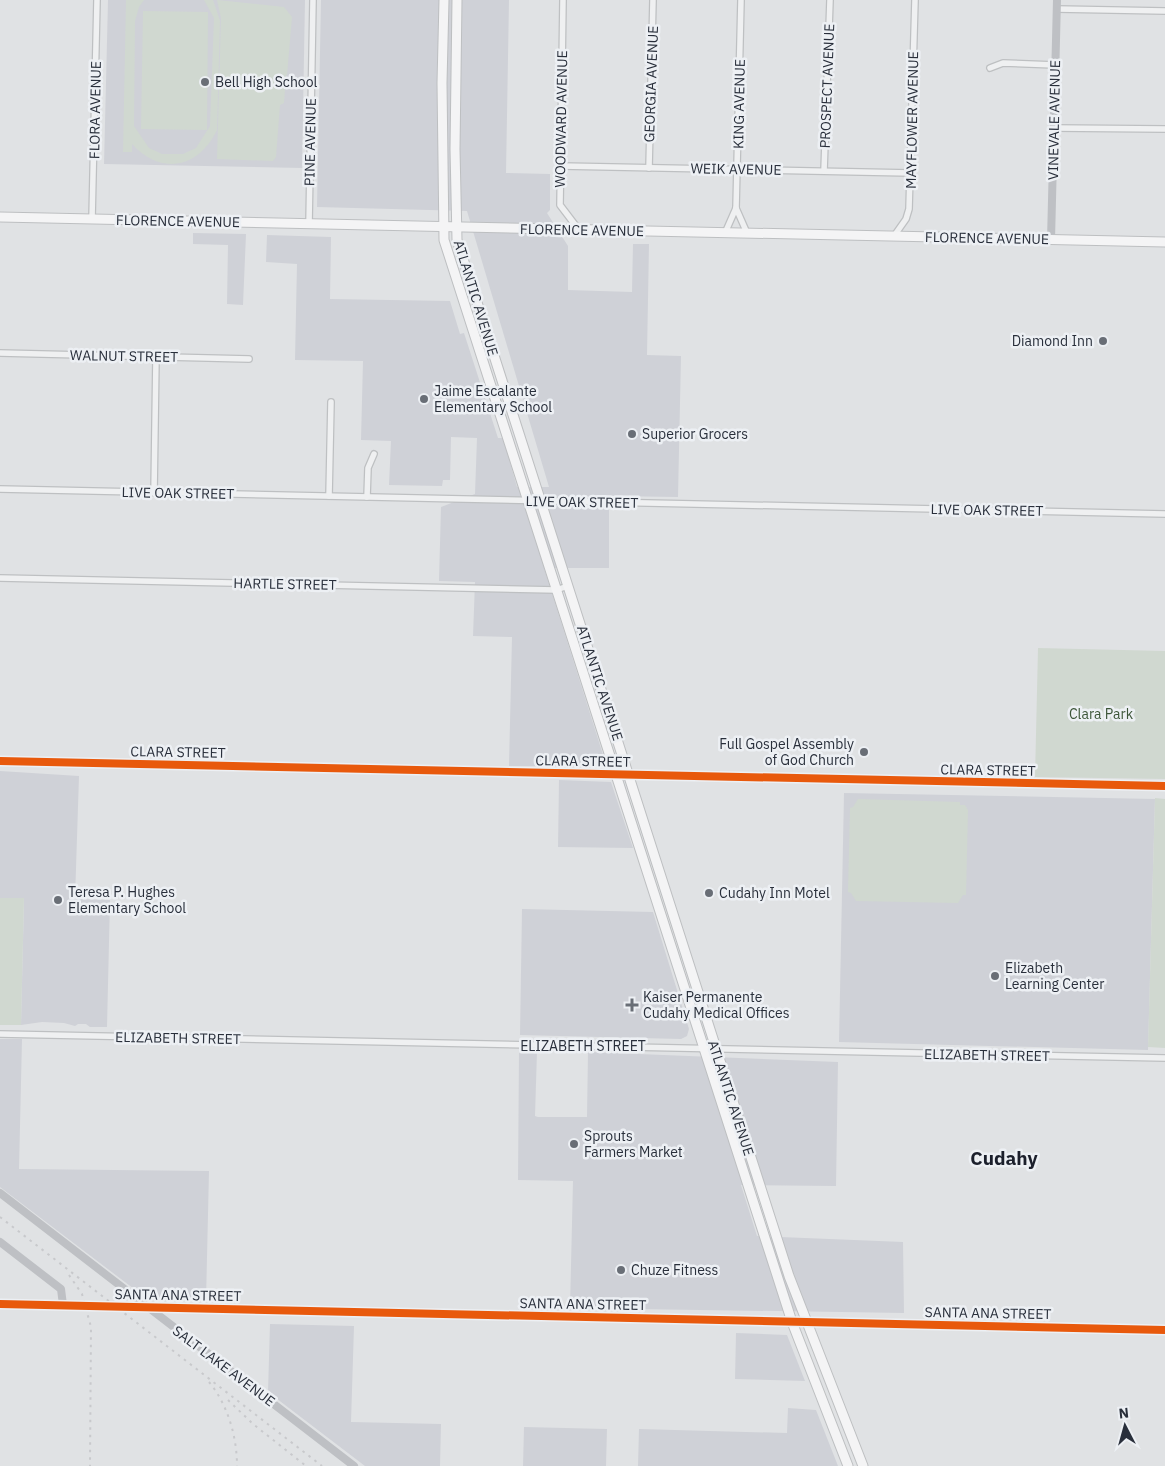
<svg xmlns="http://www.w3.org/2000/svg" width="1165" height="1466" font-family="'IBM Plex Sans',sans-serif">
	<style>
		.built { fill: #cfd1d7 }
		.green { fill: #d0d8d0 }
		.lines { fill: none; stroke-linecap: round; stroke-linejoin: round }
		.street-casing { stroke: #bec0c2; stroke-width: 8 }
		.primary-casing { stroke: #bdbfc1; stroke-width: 11 }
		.street { stroke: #eff0f1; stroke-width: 5.5 }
		.secondary { stroke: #bec0c4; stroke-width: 8 }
		.primary { stroke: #f4f4f5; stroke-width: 9 }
		.rail { stroke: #c8c9cc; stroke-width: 2; stroke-dasharray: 2.5 5; stroke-linecap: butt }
		.cycleway-casing { stroke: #edf0f4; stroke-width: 11 }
		.cycleway { stroke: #e8590c; stroke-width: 8 }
		.poi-dot { fill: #696e76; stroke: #edf0f4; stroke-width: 2 }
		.labels { text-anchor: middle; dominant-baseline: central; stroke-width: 5; stroke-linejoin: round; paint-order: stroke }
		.poi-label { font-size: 14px; fill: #292f3b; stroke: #edf0f4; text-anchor: start }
		.street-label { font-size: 14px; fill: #292f3b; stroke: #edf0f4 }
		.park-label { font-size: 14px; fill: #3c5538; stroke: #edf0f4 }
		.district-label { font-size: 19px; font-weight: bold; fill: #1c202c; stroke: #edf0f4 }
	</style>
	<rect width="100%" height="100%" fill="#e0e2e4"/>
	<g class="built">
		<polygon points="108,0 305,0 302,168 104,164"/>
		<polygon points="321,0 509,0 506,173 550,174 550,210 547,213 568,246 568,290 632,292 633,244 649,244 647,355 681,356 678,497 609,496 609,568 544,568 605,761 603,766 509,766 512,637 473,636 475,582 439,581 441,507 475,494 477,438 451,437 450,480 443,480 442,486 389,485 391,441 361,440 363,361 295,360 297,264 266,262 267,235 331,237 330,299 450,301 460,334 464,333 498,438 503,438 517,487 549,487 467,211 317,207"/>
		<polygon points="193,233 246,234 243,305 227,304 228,245 193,244"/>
		<polygon points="0,771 79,776 75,899 110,900 107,1027 90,1027 86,1024 78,1024 75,1026 64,1023 42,1022 21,1025 24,899 0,898"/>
		<polygon points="559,780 611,782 633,848 558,847"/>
		<polygon points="844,793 1155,799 1148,1050 839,1042"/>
		<polygon points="522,909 653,912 689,1029 687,1036 681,1039 520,1035"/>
		<polygon points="0,1039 22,1039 19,1169 209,1171 206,1301 146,1298 0,1187"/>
		<polygon points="519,1051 537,1051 535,1116 538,1117 587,1117 588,1052 838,1062 836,1186 741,1185 757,1236 903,1242 904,1313 570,1308 573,1181 518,1180"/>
		<polygon points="270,1324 354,1326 351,1422 441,1424 440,1466 365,1466 268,1392"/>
		<polygon points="736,1333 787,1335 805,1381 735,1379"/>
		<polygon points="788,1408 816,1410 838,1466 638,1466 639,1429 787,1433"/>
		<polygon points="524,1427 607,1429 606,1466 523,1466"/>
	</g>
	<g class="green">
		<path d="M126,0H144L139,7L135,21L134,126L149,148L162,154H183L196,148L210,126L214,18L204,0H213L220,21L217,130C199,168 161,176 132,144V152H123Z"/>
		<polygon points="217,0 284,7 292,17 287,75 286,75 284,103 280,105 276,157 273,161 217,159 221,18"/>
		<polygon points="143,11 208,12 207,130 141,129"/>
		<polygon points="1038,648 1165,651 1165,779 1035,777"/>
		<polygon points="1155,798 1165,799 1165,1048 1148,1047"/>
		<polygon points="858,799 960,802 960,805 965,805 968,810 966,895 963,895 958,903 856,901 851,893 848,892 850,808 853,807"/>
		<polygon points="0,898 24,898 21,1025 0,1025"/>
	</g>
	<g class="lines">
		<defs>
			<g id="street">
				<polyline points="563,0 560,205 579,230"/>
				<polyline points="1057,9 1165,11"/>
				<polyline points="990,68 1003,63 1055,65"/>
				<polyline points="1054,128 1165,129"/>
				<polyline points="561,166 911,173"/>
				<polyline points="649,168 653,0"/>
				<polyline points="824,171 830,0"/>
				<polyline points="736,208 747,233"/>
				<polyline points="92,219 97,0"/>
				<polyline points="309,224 313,0"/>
				<polyline points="725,233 736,208 741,0"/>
				<polyline points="894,236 906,219 909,209 915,0"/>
				<polyline points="0,353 249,359"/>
				<polyline points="0,489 1165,514"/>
				<polyline points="154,493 156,357"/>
				<polyline points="329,496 331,402"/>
				<polyline points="367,497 368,468 374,454"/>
				<polyline points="0,578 556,590 568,586"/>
				<polyline points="0,1034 1165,1058"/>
			</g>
			<g id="primary">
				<polyline points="444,0 442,83 444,240 792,1322 848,1466"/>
				<polyline points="457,0 455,149 457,240 789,1276 863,1466"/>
				<polyline points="0,217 1165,242"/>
			</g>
		</defs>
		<use href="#street" class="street-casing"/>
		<use href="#primary" class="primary-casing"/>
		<use href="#street" class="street"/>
		<g class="secondary">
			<polyline points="1051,240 1057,0"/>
			<polyline points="0,761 1165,786"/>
			<polyline points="0,1193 354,1466"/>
			<polyline points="0,1242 61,1289 63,1305"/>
			<polyline points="0,1304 1165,1330"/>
		</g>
		<use href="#primary" class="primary"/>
		<g class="rail">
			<polyline points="0,1217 322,1466"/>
			<polyline points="69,1275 82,1294 91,1327 90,1466"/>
			<path d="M209,1382C228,1405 237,1437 237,1466"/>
			<polyline points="228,1400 253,1424 306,1466"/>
		</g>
		<defs>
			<g id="cycleway">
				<polyline points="0,761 1165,786"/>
				<polyline points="0,1304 1165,1330"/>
			</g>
		</defs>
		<use href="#cycleway" class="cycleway-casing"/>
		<use href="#cycleway" class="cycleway"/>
	</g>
	<g class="poi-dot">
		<circle cx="205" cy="82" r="5"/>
		<circle cx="1103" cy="341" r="5"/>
		<circle cx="424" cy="399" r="5"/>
		<circle cx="632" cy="434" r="5"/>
		<circle cx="864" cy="752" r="5"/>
		<circle cx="709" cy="893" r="5"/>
		<circle cx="58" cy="900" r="5"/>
		<circle cx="995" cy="976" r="5"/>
		<path d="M629.5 997.5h5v5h5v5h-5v5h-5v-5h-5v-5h5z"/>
		<circle cx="574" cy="1144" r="5"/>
		<circle cx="621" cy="1270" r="5"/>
	</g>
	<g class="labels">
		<g class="poi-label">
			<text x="215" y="82">Bell High School</text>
			<text x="1093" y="341" text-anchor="end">Diamond Inn</text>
			<text x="434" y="391">Jaime Escalante<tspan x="434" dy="16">Elementary School</tspan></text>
			<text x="642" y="434">Superior Grocers</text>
			<text x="854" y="744" text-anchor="end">Full Gospel Assembly<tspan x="854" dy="16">of God Church</tspan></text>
			<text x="68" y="892">Teresa P. Hughes<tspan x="68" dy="16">Elementary School</tspan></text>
			<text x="719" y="893">Cudahy Inn Motel</text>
			<text x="1005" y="968">Elizabeth<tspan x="1005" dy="16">Learning Center</tspan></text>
			<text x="643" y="997">Kaiser Permanente<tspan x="643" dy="16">Cudahy Medical Offices</tspan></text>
			<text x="584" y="1136">Sprouts<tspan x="584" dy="16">Farmers Market</tspan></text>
			<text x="631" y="1270">Chuze Fitness</text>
		</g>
		<g class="street-label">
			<text transform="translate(651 84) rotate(-88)">GEORGIA AVENUE</text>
			<text transform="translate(827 86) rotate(-88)">PROSPECT AVENUE</text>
			<text transform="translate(739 104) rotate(-89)">KING AVENUE</text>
			<text transform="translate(95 110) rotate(-89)">FLORA AVENUE</text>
			<text transform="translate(561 119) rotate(-89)">WOODWARD AVENUE</text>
			<text transform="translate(912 120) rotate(-89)">MAYFLOWER AVENUE</text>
			<text transform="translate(1054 120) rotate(-89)">VINEVALE AVENUE</text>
			<text transform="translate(310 142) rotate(-89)">PINE AVENUE</text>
			<text transform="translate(736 169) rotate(1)">WEIK AVENUE</text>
			<text transform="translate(178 221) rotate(1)">FLORENCE AVENUE</text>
			<text transform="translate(582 230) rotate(1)">FLORENCE AVENUE</text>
			<text transform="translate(987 238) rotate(1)">FLORENCE AVENUE</text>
			<text transform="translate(476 298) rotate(73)">ATLANTIC AVENUE</text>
			<text transform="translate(124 356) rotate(1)">WALNUT STREET</text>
			<text transform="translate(178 493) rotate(1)">LIVE OAK STREET</text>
			<text transform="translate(582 502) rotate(1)">LIVE OAK STREET</text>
			<text transform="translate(987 510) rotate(1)">LIVE OAK STREET</text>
			<text transform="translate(285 584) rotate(1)">HARTLE STREET</text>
			<text transform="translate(600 683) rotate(72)">ATLANTIC AVENUE</text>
			<text transform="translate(178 752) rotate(1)">CLARA STREET</text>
			<text transform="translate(583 761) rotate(1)">CLARA STREET</text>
			<text transform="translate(988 770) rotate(1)">CLARA STREET</text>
			<text transform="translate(178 1038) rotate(1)">ELIZABETH STREET</text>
			<text x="583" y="1046">ELIZABETH STREET</text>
			<text transform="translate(987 1055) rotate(1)">ELIZABETH STREET</text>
			<text transform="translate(731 1098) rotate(72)">ATLANTIC AVENUE</text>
			<text transform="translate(178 1295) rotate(1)">SANTA ANA STREET</text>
			<text transform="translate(583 1304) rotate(1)">SANTA ANA STREET</text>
			<text transform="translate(988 1313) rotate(1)">SANTA ANA STREET</text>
			<text transform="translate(224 1366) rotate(37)">SALT LAKE AVENUE</text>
		</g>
		<g class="park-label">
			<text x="1101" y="714">Clara Park</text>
		</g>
		<g class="district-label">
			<text x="1004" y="1158">Cudahy</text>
		</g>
	</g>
	<g transform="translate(1125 1426) rotate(354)" stroke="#edf0f4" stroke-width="4" paint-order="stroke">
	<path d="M0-4L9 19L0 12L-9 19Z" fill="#292f3b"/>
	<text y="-8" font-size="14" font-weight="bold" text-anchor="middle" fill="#292f3b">N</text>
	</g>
</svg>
